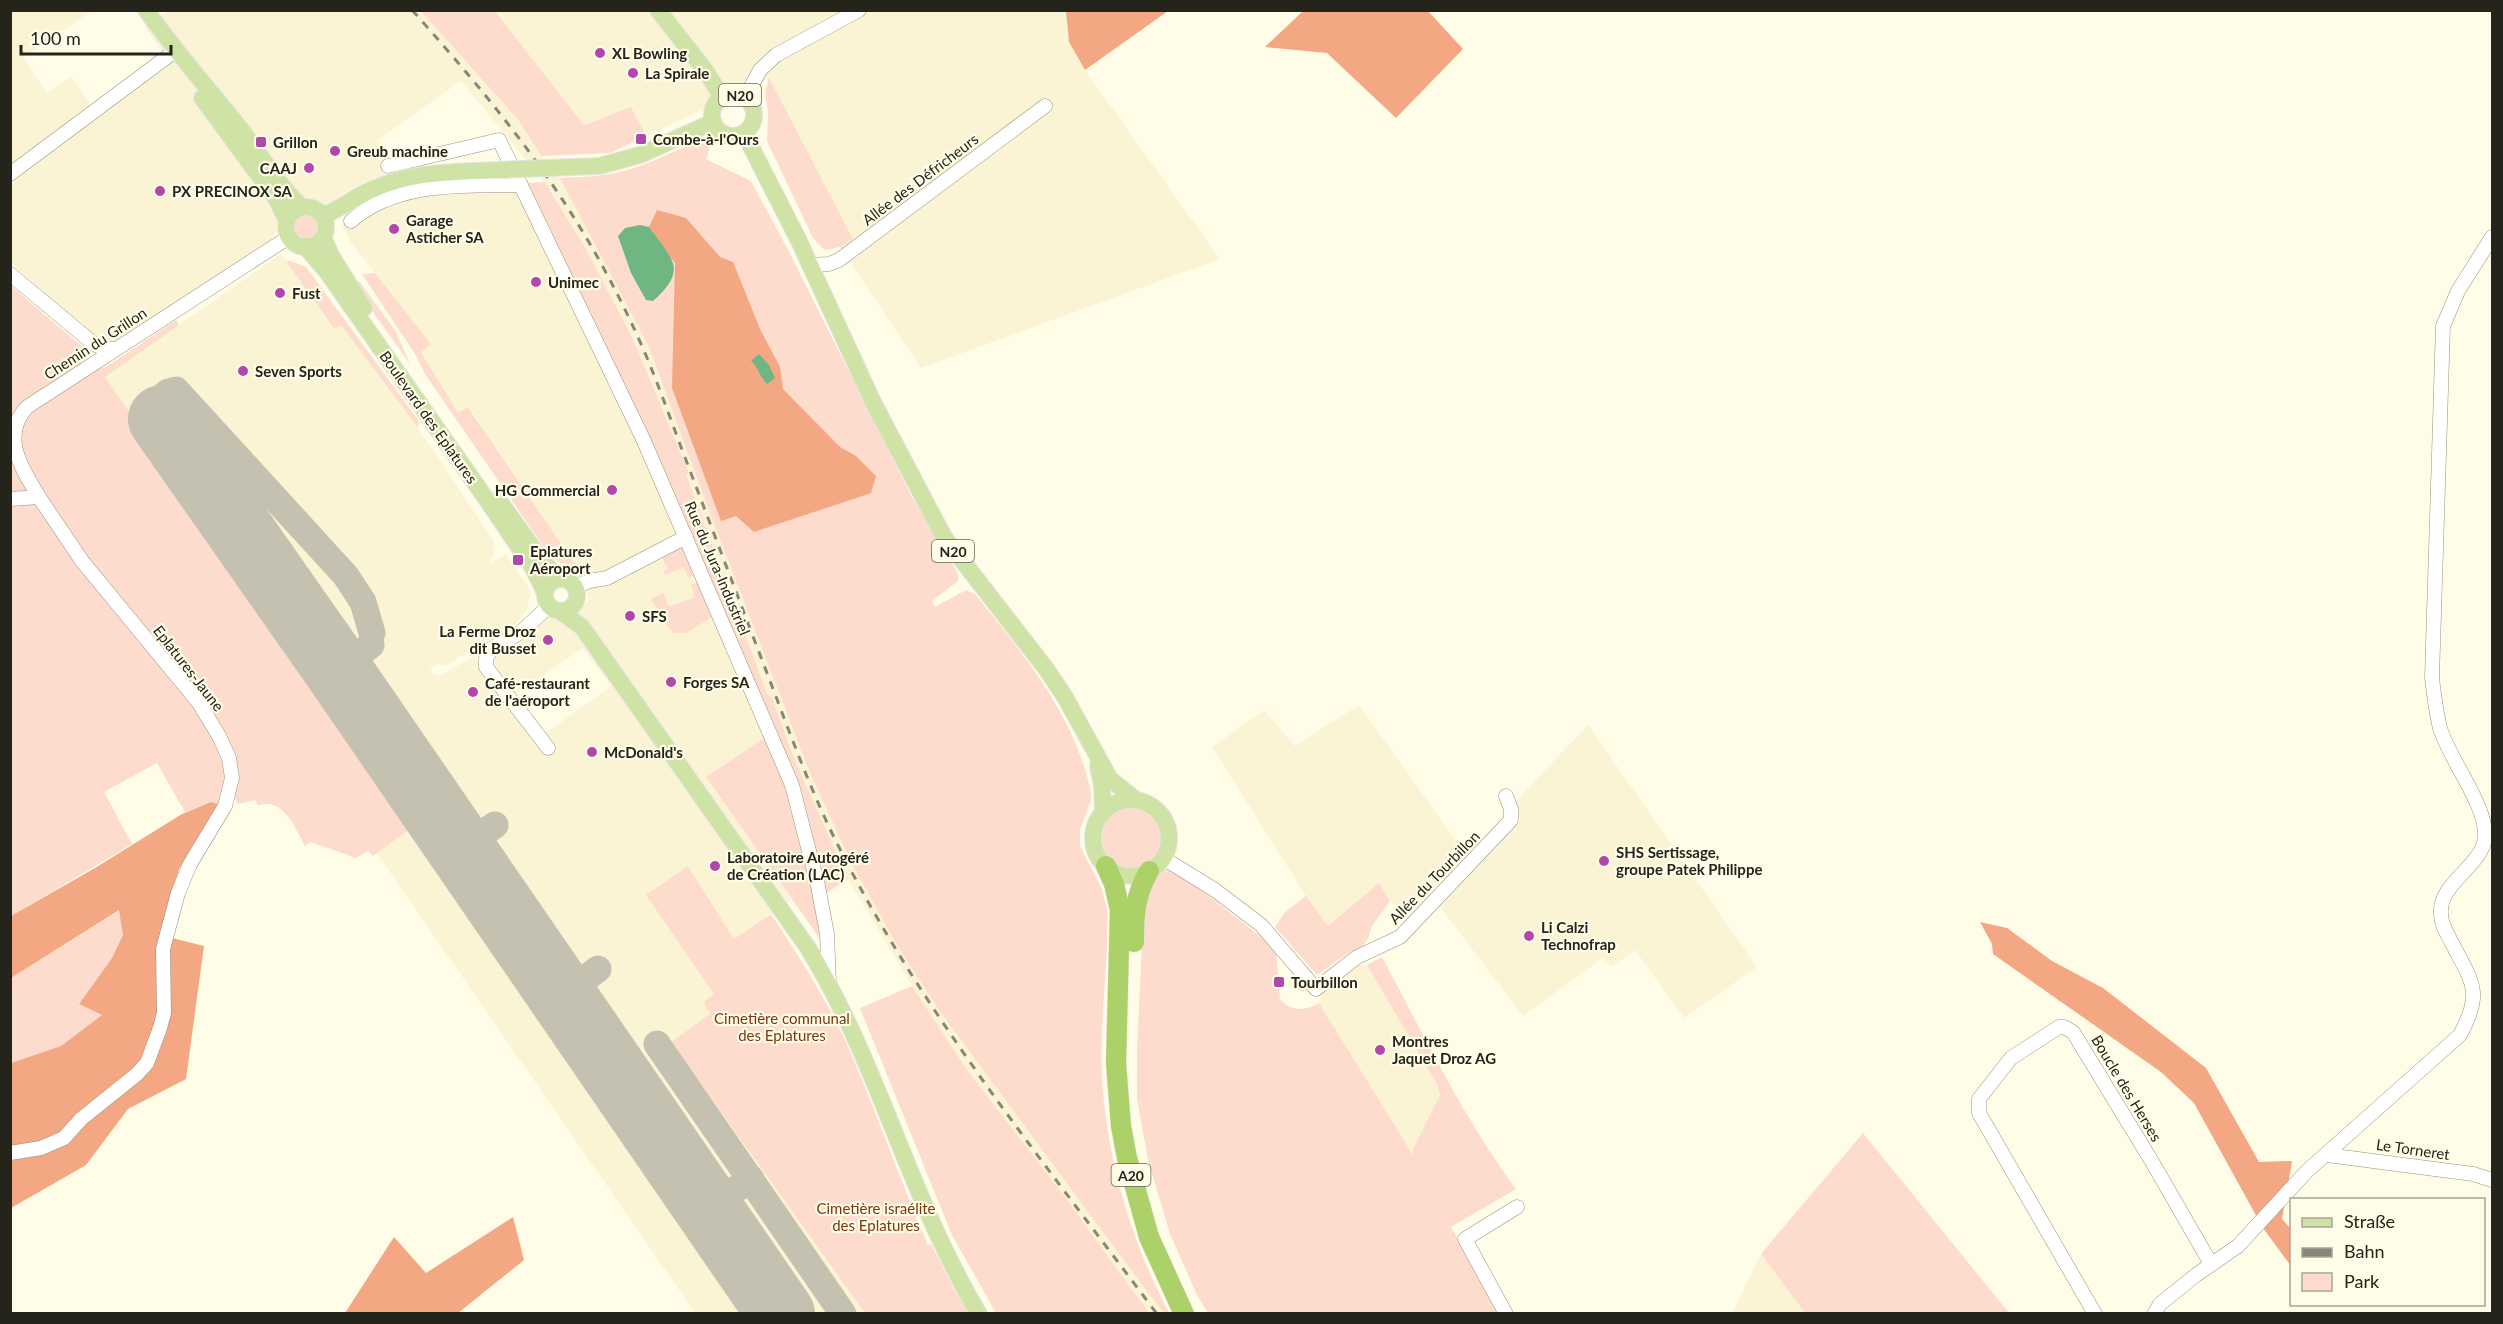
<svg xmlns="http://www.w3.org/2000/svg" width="2503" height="1324" font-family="Lato,sans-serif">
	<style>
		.built { fill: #faf4d4 }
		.green { fill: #fddccd }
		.forest { fill: #f3a782 }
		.water { fill: #70b682 }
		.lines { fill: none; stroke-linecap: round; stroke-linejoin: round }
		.taxiway { stroke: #c4c1b0; stroke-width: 27 }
		.runway { stroke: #c4c1b0; stroke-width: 68 }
		.minor-casing { stroke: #96927c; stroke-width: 15 }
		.major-casing { stroke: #e5e5e4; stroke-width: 18 }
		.highway-casing { stroke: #e5e5e4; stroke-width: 21 }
		.minor { stroke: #fff; stroke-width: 14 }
		.major { stroke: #cee3a5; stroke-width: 16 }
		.highway { stroke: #add169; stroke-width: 20 }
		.rail { stroke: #888678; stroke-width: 3; stroke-dasharray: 8 8; stroke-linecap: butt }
		.major-bridge-casing { stroke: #e5e5e4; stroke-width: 18; stroke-linecap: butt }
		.major-bridge { stroke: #cee3a5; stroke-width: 16 }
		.poi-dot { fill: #af48ab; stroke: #fffce8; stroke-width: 2 }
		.labels { text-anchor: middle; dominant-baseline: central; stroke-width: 4.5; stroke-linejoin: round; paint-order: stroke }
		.shield { fill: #fffce8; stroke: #666558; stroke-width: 1.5 }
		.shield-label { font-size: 14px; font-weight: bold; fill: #25241b }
		.poi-label { font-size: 15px; font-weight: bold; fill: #25241b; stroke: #fffce8; text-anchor: start }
		.street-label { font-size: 15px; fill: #25241b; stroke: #fffce8 }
		.park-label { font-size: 15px; fill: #7b370e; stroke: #fffce8 }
	</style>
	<rect width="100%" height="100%" fill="#fffce8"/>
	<g class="built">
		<polygon points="10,11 92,11 23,58 47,93 70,77 93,106 164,55 145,27 169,11 421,11 518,121 541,156 560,178 649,347 709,511 812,778 852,864 1164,1313 1149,1313 1062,1193 967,1070 933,1020 848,879 794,758 772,699 767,694 686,474 689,472 633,339 586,249 551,190 461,81 378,140 396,172 368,181 345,192 322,208 302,203 284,219 268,244 116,344 102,343 11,263"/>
		<polygon points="495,11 1066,11 1069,42 1085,70 1220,259 921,368 840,247 852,240 769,79 646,136 631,107 584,125"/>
		<polygon points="524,179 773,732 706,777 791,899 734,939 688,866 715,994 711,1014 672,1041 865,1313 695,1313 382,861 55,411 281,254 333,329 341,325 432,448 493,540 494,553 489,564 506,554 531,591 527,609 516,624 444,666 438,664 430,669 434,675 440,676 474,656 523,723 543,735 611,686 583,648 514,695 496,667 494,656 549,615 565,621 589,601 579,570 469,407 458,414 421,351 431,344 351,243 342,224 367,207 390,195"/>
		<polygon points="1359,705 1464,852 1411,914 1390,901 1379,884 1328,926 1306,896 1212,747 1264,710 1295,746"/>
		<polygon points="1588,725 1757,967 1684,1018 1635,950 1612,967 1603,958 1523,1016 1440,907 1521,819 1511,806"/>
		<polygon points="1355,965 1367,965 1438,1086 1440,1095 1414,1149 1414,1157 1319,1003 1323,989"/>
		<polygon points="1761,1254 1805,1313 1732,1314"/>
	</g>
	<g class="green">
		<polygon points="421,11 495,11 584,125 631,107 646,136 610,153 541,156 518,120"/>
		<polygon points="769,78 853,239 840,247 825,250 813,238 767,141 768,113 765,92"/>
		<path d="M712,140L706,159L751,181L787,248L912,497L958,573V581L932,601L935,607L966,590L975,594C1024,655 1075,715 1091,793V800L1080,829V846L1102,889L1107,909C1109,965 1099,1022 1102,1078C1107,1160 1131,1241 1169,1313H1164L1143,1286L939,1010L898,947L852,864L812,778L709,511L649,347L560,178C586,177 609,176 634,168C660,160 685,143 712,140Z"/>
		<polygon points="545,182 586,249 633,339 689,473 686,474 767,694 772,698 794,758 848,879 825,894 793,782 526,183"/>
		<circle cx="305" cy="227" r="12"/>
		<polygon points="286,261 291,261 306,267 419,421 418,428 341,325 334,329"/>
		<polygon points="375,273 431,344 421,352 458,413 468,407 579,570 568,568 550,556 425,374 415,354 362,274"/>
		<polygon points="359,281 395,330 410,364 353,284"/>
		<path d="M11,286L84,348L83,350L86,354L81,363L82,365C59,380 24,395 11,420Z"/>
		<path d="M176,320L179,325L105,377L414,826L373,856L368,851L356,858L311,842L305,846C295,828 283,796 258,806L255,800L237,804L234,793L235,760L77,546L20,456V424L27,412L96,369L106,367Z"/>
		<polygon points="10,457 28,487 26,493 11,495"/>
		<polygon points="10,504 38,504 195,705 225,763 227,776 220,805 211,802 185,812 157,763 104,792 132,844 11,916"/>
		<polygon points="683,546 695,575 688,578 684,567 665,575 663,571 668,568 661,556"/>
		<polygon points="699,582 712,617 686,633 674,633 666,624 651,599 663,593 669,607 695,597 691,585"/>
		<polygon points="767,736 794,808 814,900 820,939 706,777"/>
		<circle cx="1132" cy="838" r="30"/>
		<path d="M688,866L734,939L771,914C799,957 828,1001 849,1049C877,1113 900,1180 928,1245L931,1244L955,1291L970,1313H865L671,1042L710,1014L704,1002L714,994L646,895Z"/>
		<path d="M1169,869L1189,880L1276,949L1280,999C1290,1012 1306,1011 1319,1003L1413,1155V1149L1440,1095L1438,1086L1367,965L1382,957C1424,1035 1463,1118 1516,1189L1451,1227L1500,1313H1208L1197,1295L1170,1234L1148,1160L1137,1099V1051L1144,897L1160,872Z"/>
		<polygon points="1379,883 1390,901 1372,926 1368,939 1361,948 1348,953 1317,975 1275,927 1285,912 1306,896 1328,926"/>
		<polygon points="120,910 123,935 112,958 79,1004 102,1015 61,1046 11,1063 11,978"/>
		<polygon points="1290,965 1306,989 1304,992 1297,990"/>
		<polygon points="912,986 967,1070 1062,1193 1149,1313 996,1313 952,1235 860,1008"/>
		<polygon points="1863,1133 2009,1313 1805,1313 1761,1254"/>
	</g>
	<g class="forest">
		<polygon points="1066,11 1066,10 1168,11 1085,70 1069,42"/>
		<polygon points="1428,11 1463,49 1396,118 1327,53 1265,47 1303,11"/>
		<polygon points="657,210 686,218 720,257 733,262 760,329 780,367 783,389 840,447 856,456 876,476 871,493 754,532 736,516 721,521 672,388 675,263 649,227"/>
		<polygon points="211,802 220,805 179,869 160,935 204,946 186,1079 128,1109 86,1165 11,1208 11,1063 61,1046 102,1015 79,1004 112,958 123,935 119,910 11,978 11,916 95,868 182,814"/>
		<polygon points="1980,922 2007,928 2052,961 2103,988 2206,1068 2259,1162 2292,1161 2282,1219 2291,1229 2291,1266 2263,1228 2194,1103 2161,1072 1993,954 1992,944"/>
		<polygon points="513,1217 524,1260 458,1313 345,1313 394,1237 426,1273"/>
	</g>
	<g class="water">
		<path d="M640,225L649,227C672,259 689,269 653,301L646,300L631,273L618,236L625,228Z"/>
		<path d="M759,354L769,365L775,378L767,384C759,376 759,368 751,361Z"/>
	</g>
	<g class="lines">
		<g class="taxiway">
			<polyline points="162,419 156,402 168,392 176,390 346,576 363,602 372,633"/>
			<polyline points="338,670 371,645"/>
			<polyline points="460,849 495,825"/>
			<polyline points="562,996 598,969"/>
			<polyline points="657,1044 843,1314"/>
			<polyline points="708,1208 751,1179"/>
		</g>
		<polyline class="runway" points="162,419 338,670 781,1314"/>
		<defs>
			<g id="minor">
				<polyline points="745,98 760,70 776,55 859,10"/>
				<polyline points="388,166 499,140 644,441 792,785 818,886 827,934 829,983"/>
				<polyline points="10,174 175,51"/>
				<path d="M351,221C397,181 464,186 521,185"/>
				<polyline points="810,265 829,264 839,260 1045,106"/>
				<polyline points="10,274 94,344 104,349 114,349"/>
				<path d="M10,499L39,497C22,469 0,436 27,407L289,237"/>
				<polyline points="575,587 589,581 607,578 686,537"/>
				<polyline points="548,748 486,667 486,659 492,648 521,632 549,606"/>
				<polyline points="1163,858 1215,890 1261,925 1316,989 1357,957 1400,937 1511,820 1511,809 1506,796"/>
				<polyline points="10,1153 41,1148 64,1138 81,1119 137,1074 147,1063 160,1028 164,1013 163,949 178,893 190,864 225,806 232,778 229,758 219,736 199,703 82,561 39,497"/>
				<polyline points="2327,1155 2473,1174 2492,1180"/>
				<polyline points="1506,1314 1465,1239 1517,1207"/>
				<polyline points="2095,1314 1979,1113 1979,1099 2011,1058 2059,1027 2064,1027 2073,1032 2151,1160 2211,1264"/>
				<path d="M2154,1314L2160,1304L2196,1275L2238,1246L2307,1171L2460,1035C2483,992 2473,984 2452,943C2447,933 2441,925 2441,914C2438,883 2483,866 2485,837C2487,805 2449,759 2440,728C2436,712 2434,695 2432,678L2443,326L2458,291L2492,237"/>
			</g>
			<g id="major">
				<path d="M146,10C175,51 208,88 239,127C260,153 277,184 302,207"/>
				<polyline points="658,10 705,70 722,97"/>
				<circle cx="733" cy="115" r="21"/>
				<polyline points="202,98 277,200 287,221"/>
				<polyline points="744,133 799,241 873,402 944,537 1047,670 1065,697 1110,779 1136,800"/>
				<polyline points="599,166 640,155 713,122"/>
				<circle cx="306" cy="227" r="20"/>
				<path d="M323,216C340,209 354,197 371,190C412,171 455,172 498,170"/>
				<polyline points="323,237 332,257 364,308"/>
				<polyline points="305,246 327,272 487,500 533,568 545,593"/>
				<polyline points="498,499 541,559 559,579"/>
				<circle cx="561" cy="595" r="16"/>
				<path d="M560,611L582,627L808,948C879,1064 909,1197 979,1314"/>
				<polyline points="1098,766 1102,786 1103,813"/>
				<circle cx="1131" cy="838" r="38"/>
			</g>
			<g id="highway">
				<polyline points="1106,866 1114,884 1120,910 1116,1063 1121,1126 1127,1158 1149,1237 1184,1314"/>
				<path d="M1134,942C1134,915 1135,895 1149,871"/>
			</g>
		</defs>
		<use href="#minor" class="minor-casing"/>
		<use href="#major" class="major-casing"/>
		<use href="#highway" class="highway-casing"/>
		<use href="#minor" class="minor"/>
		<use href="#major" class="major"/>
		<use href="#highway" class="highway"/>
		<path class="rail" d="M412,10C501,110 573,199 630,320C650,361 665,404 681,447C708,518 735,589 762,660C784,717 804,774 830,829C915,1005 1041,1158 1157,1314"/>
		<defs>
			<polyline id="major-bridge" points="498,170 599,166"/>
		</defs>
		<use href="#major-bridge" class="major-bridge-casing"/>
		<use href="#major-bridge" class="major-bridge"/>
	</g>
	<g class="poi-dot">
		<circle cx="600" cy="53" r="6"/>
		<circle cx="633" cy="73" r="6"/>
		<rect x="635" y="133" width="12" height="12" rx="3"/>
		<rect x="255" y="136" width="12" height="12" rx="3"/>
		<circle cx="335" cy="151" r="6"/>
		<circle cx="309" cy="168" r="6"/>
		<circle cx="160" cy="191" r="6"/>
		<circle cx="394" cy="229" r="6"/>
		<circle cx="536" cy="282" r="6"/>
		<circle cx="280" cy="293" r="6"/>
		<circle cx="243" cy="371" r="6"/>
		<circle cx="612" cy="490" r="6"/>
		<rect x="512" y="554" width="12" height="12" rx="3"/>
		<circle cx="630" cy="616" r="6"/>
		<circle cx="548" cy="640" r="6"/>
		<circle cx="671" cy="682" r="6"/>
		<circle cx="473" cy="692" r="6"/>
		<circle cx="592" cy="752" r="6"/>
		<circle cx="1604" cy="861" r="6"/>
		<circle cx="715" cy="866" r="6"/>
		<circle cx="1529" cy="936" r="6"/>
		<rect x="1273" y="976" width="12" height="12" rx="3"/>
		<circle cx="1380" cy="1050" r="6"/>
	</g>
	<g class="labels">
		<g class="shield">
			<rect x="719" y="84" width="42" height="22" rx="4.5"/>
			<rect x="932" y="540" width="42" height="22" rx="4.5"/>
			<rect x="1111.5" y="1164" width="39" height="22" rx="4.5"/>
		</g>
		<g class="shield-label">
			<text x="740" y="95">N20</text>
			<text x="953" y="551">N20</text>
			<text x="1131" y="1175">A20</text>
		</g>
		<g class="poi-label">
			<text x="612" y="53">XL Bowling</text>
			<text x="645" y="73">La Spirale</text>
			<text x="653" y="139">Combe-à-l'Ours</text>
			<text x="273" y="142">Grillon</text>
			<text x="347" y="151">Greub machine</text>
			<text x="297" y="168" text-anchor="end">CAAJ</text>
			<text x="172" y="191">PX PRECINOX SA</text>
			<text x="406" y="220">Garage<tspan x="406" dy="17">Asticher SA</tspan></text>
			<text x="548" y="282">Unimec</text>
			<text x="292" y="293">Fust</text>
			<text x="255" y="371">Seven Sports</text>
			<text x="600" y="490" text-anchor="end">HG Commercial</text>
			<text x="530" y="551">Eplatures<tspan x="530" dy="17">Aéroport</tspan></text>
			<text x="642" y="616">SFS</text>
			<text x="536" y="631" text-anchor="end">La Ferme Droz<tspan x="536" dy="17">dit Busset</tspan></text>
			<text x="683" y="682">Forges SA</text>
			<text x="485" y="683">Café-restaurant<tspan x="485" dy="17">de l'aéroport</tspan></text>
			<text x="604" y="752">McDonald's</text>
			<text x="1616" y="852">SHS Sertissage,<tspan x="1616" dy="17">groupe Patek Philippe</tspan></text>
			<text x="727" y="857">Laboratoire Autogéré<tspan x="727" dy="17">de Création (LAC)</tspan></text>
			<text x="1541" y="927">Li Calzi<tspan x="1541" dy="17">Technofrap</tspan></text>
			<text x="1291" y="982">Tourbillon</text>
			<text x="1392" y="1041">Montres<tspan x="1392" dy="17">Jaquet Droz AG</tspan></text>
		</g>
		<g class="street-label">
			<text transform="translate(920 179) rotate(-37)">Allée des Défricheurs</text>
			<text transform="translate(95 343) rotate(-33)">Chemin du Grillon</text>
			<text transform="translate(429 417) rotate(55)">Boulevard des Eplatures</text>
			<text transform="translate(718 568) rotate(67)">Rue du Jura-Industriel</text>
			<text transform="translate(189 668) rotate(52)">Eplatures-Jaune</text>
			<text transform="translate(1434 877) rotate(-46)">Allée du Tourbillon</text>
			<text transform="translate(2127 1088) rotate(59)">Boucle des Herses</text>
			<text transform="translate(2413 1149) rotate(8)">Le Torneret</text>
		</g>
		<g class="park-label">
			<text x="782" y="1018">Cimetière communal<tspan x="782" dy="17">des Eplatures</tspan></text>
			<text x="876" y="1208">Cimetière israélite<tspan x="876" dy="17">des Eplatures</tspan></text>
		</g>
	</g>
	<rect width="2503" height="1324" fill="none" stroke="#25241b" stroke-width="24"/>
	<rect x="2290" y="1198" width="195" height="108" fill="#fffce8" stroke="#a8a696" stroke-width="1.5"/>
	<rect x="2302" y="1218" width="30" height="9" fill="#cee3a5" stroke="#a8a696" stroke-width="1.5"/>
	<text x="2344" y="1228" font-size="18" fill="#25241b">Straße</text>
	<rect x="2302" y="1248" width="30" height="9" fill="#888678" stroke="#a8a696" stroke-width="1.5"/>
	<text x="2344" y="1258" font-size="18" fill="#25241b">Bahn</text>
	<rect x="2302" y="1273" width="30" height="18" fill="#fddccd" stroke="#a8a696" stroke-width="1.5"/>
	<text x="2344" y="1288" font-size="18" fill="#25241b">Park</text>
	<path d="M21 45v9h150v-9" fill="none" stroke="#25241b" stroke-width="3"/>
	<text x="30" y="45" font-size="18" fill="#25241b" stroke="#fffce8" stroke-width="4.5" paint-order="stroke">100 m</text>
</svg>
